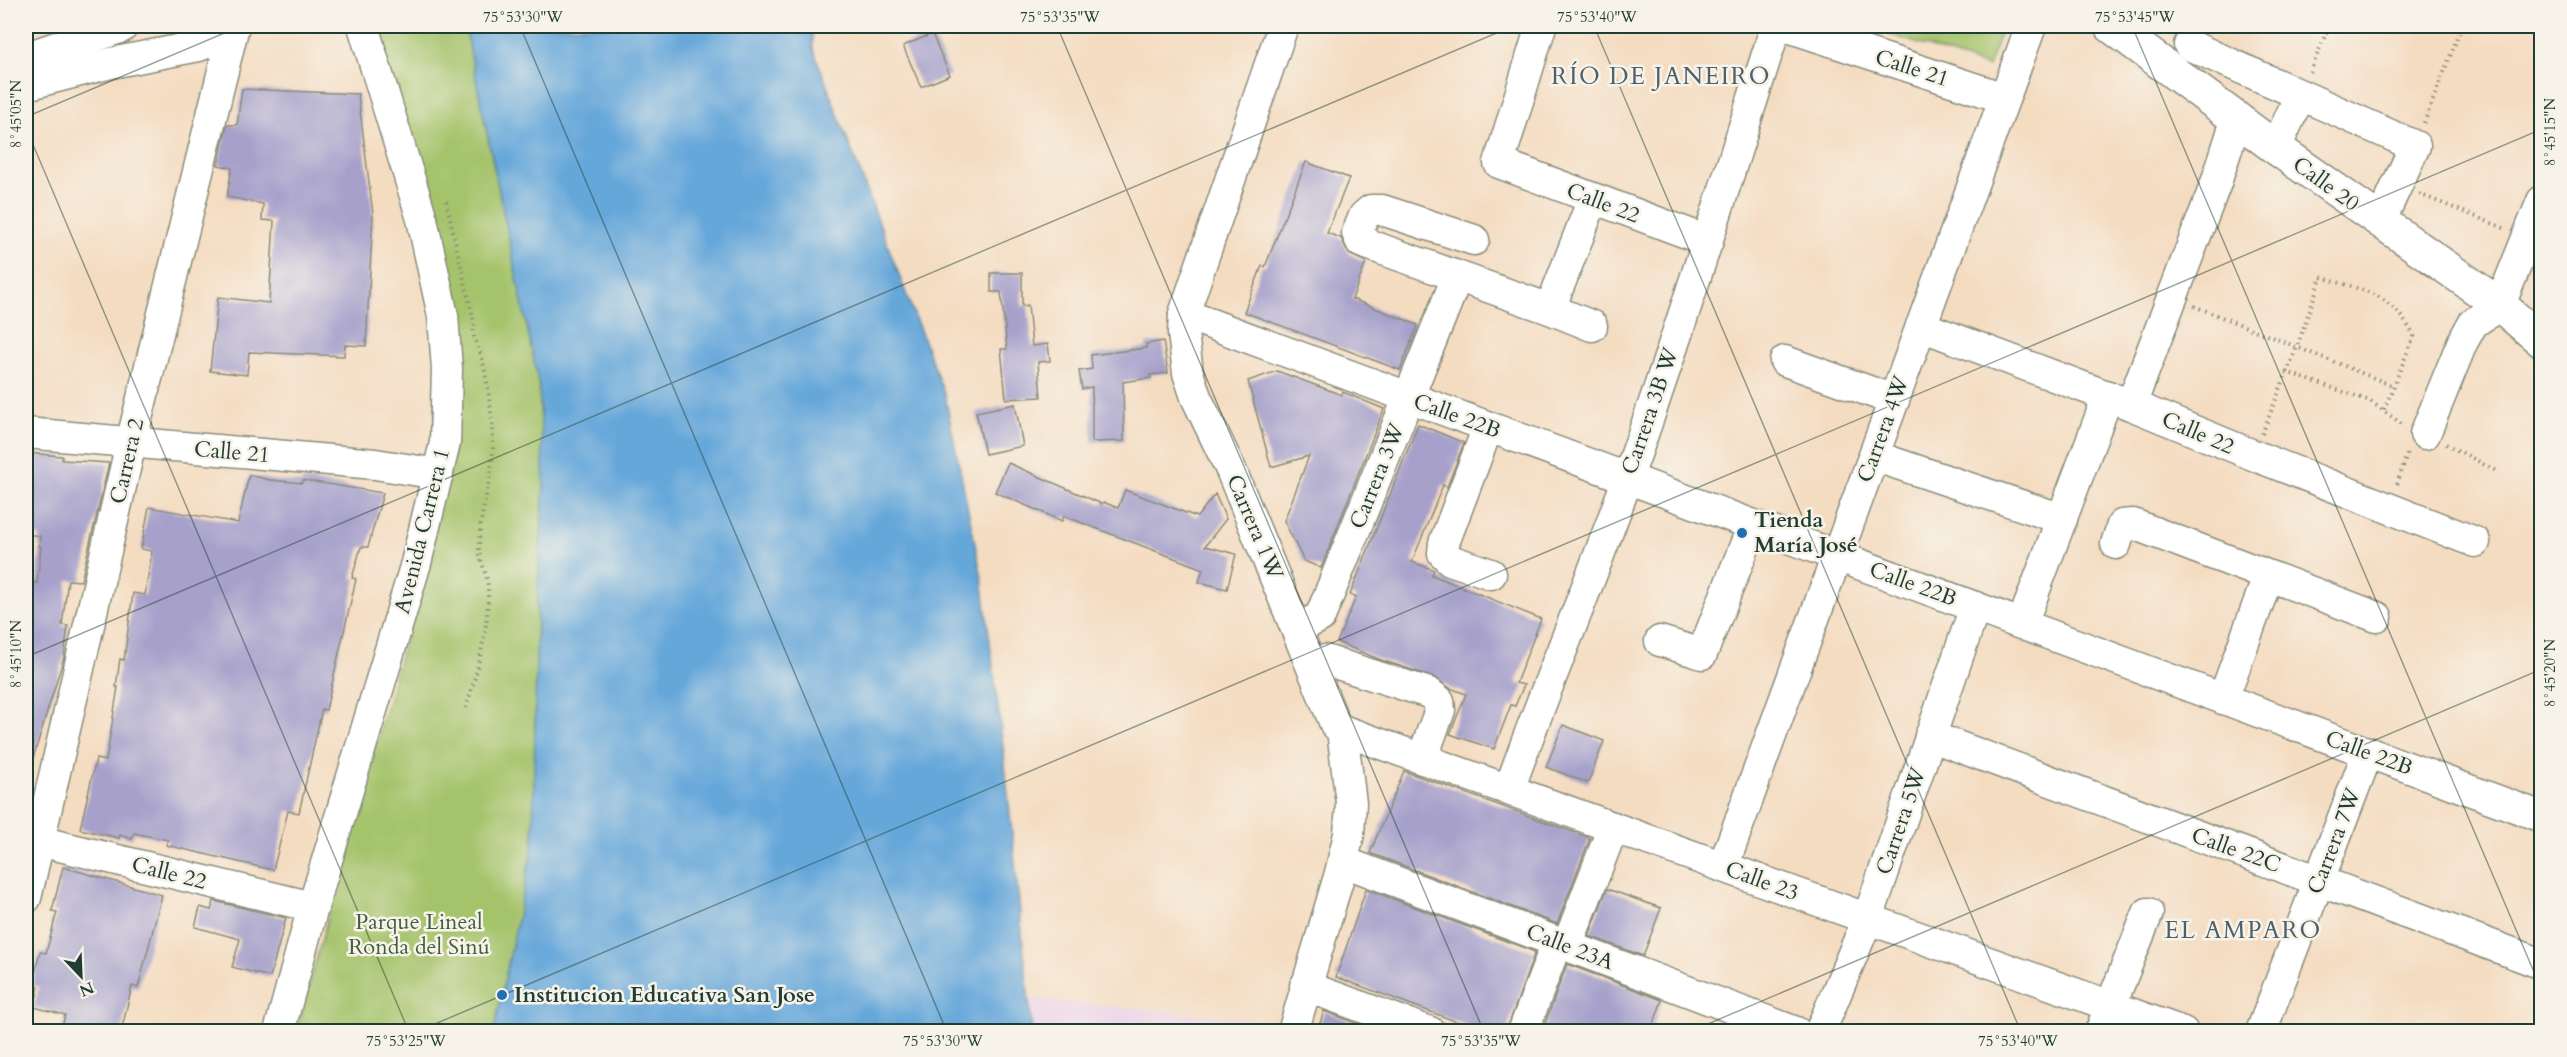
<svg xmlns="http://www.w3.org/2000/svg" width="2567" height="1057" font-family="Cardo,serif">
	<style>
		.built { fill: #ecd1ea }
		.green { fill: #a4c36b; stroke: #628050; stroke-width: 1.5 }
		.water { fill: #66a7da; stroke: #427287; stroke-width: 1.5 }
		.building { fill: #a6a0cb }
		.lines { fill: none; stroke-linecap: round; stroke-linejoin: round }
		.minor-casing { stroke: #8a8c7a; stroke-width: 33 }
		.major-casing { stroke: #8a8c7a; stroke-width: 36 }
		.path { stroke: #8a8c7a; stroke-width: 4; stroke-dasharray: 1.5 4.5; stroke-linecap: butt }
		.minor { stroke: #fff; stroke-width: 30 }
		.major { stroke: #fff; stroke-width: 33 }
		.ticks { fill: none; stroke: #1f3d34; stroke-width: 1.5; stroke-opacity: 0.45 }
		.poi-dot { fill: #1f6fb2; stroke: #f7f3e8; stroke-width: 2 }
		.labels { text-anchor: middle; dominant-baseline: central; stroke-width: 5; stroke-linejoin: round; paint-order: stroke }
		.street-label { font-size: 22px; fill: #1f3d34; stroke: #f7f3e8 }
		.poi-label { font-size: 22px; font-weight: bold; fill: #1f3d34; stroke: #f7f3e8; text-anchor: start }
		.park-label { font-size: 22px; fill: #405e42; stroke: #f7f3e8 }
		.neighbourhood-label { font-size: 24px; letter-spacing: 1.5px; fill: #4e6069; stroke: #f7f3e8 }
		.neatline { fill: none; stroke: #1f3d34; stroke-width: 2 }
		.ticks-label { font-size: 15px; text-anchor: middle; fill: #1f3d34 }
	</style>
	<rect width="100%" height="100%" fill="#f7f3e8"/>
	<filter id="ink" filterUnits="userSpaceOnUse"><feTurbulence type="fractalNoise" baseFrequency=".0167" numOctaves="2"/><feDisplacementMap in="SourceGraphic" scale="12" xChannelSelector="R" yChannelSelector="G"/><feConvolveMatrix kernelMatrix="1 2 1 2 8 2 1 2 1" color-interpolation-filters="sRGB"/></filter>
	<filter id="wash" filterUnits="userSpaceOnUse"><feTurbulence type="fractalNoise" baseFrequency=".008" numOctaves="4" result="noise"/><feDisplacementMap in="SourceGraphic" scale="24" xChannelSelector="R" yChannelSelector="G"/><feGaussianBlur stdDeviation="1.35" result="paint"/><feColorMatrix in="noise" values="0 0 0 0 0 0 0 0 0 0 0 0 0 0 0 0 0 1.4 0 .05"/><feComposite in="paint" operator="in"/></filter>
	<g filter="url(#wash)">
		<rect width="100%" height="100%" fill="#f4dcc1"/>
		<polygon class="built" points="1028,998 1275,1022 1274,1032 1032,1031"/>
		<g class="green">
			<polygon points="371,26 465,26 539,385 544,485 537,607 533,845 494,1031 296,1032 421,580 448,272 436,211"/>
			<polygon points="1865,26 2003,26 1988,67"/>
		</g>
		<polygon class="water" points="465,26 812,26 813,49 945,396 982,578 1004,755 1032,1031 494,1031 533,845 537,607 544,485 539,385"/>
		<g id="blocks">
			<g class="building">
				<polygon points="932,34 950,75 921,87 903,46"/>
				<polygon points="242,89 358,94 373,214 366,346 345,345 344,356 249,352 247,375 210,371 218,297 269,303 274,221 262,220 263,204 227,197 232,168 218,165 227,125 237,125"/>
				<polygon points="1306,162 1349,178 1327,233 1341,238 1349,254 1366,262 1352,299 1418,325 1400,370 1244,312 1262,266 1265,267"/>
				<polygon points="991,273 1022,273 1022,306 1028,305 1032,346 1048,344 1050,361 1038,362 1041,397 1006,399 1001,349 1007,349 1001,292 991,292"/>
				<polygon points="1163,341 1168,373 1150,375 1151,378 1123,382 1124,441 1092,442 1092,387 1082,389 1079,371 1092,369 1091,355 1146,348 1146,344"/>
				<polygon points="1277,371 1342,395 1343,392 1384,409 1321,568 1304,561 1284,521 1309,456 1271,467 1248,381"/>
				<polygon points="1015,404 1023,446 985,454 976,412"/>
				<polygon points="1418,424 1464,443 1447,487 1443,485 1412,562 1434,570 1432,575 1541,619 1516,683 1524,685 1515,706 1511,705 1494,749 1450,734 1466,694 1450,688 1434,677 1381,660 1337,642 1356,597 1350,595"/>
				<polygon points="26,453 62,456 62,460 109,463 81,581 68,580 62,625 68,626 64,657 31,765 26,764 26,581 37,583 41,547 39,546 40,536 26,534"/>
				<polygon points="1008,463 1102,504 1103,502 1118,508 1125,490 1197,517 1215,494 1226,519 1205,546 1236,554 1227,589 1199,582 1203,569 1064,516 1062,521 995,492"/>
				<polygon points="249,475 270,480 302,483 303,480 383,493 368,547 361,547 352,578 356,579 326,710 322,709 299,813 288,811 273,870 166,845 168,840 134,833 132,839 120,835 119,838 80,829 96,759 106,761 118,687 116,687 120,659 124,660 133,593 145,595 152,551 141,549 149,507 238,523"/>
				<polygon points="1563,725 1604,741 1588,783 1546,767"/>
				<polygon points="1404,771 1590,838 1557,924 1370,853"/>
				<polygon points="63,867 162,895 138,988 132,986 121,1032 61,1032 65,1015 34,1007 39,987 32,985 40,952 46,953 57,912 52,911"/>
				<polygon points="1366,889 1535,952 1506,1032 1485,1032 1336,977"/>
				<polygon points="1607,889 1661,908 1643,956 1589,936"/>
				<polygon points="214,901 286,918 270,977 232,967 240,939 195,927 200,907 211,910"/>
				<polygon points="1567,964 1662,1000 1651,1032 1542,1032"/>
				<polygon points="1324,1011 1379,1032 1317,1032"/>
			</g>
		</g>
	</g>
	<g filter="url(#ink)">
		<use href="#blocks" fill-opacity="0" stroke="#8a8c7a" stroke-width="1.5"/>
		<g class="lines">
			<defs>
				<g id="minor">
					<polyline points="1283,26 1184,314 1183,333 1188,373 1196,397 1231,470 1335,724 1342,730 1351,803 1349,834 1340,873 1293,1032"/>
					<polyline points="1541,26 1499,163 1708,241"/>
					<polyline points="1785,26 2004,98"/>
					<polyline points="2189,45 2415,146 2380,222"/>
					<polyline points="26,85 111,63 199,46 213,40 230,26"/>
					<polyline points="2276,148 2300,95"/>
					<polyline points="1474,240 1382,210 1371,210 1364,216 1357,233 1361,242 1550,309 1592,326"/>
					<polyline points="1550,309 1593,199"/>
					<polyline points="1184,314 2542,817"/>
					<polyline points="1921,326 2131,405 2253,455 2475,542"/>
					<polyline points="1785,361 1894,400"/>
					<polyline points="2131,405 2216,183 2237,117"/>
					<polyline points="1488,427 1444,543 1443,553 1450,560 1491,574"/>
					<polyline points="26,433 375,464 438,474"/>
					<polyline points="2425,434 2462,343 2473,323 2500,305 2542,201"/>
					<polyline points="1874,456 2062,519"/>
					<polyline points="2116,544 2122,525 2133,524 2377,617"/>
					<polyline points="2022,624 2108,396"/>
					<polyline points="1297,629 1320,617 1457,277"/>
					<polyline points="1660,641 1702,654 1753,525"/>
					<polyline points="1311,664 1325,660 1429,693 1439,701 1440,710 1422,759"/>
					<polyline points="2223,699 2268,577"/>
					<polyline points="1342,730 2183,1032"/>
					<polyline points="1930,736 2542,964"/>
					<path d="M1509,790C1546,685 1591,582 1628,477C1681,328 1728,176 1776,26"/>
					<polyline points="26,838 313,907"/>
					<polyline points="1344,862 1796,1032"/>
					<polyline points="1723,867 2031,26"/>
					<polyline points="26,898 131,443 234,26"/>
					<polyline points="1567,946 1613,827"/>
					<polyline points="1305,986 1430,1032"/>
					<polyline points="279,1032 313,907 416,563 445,443 447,369 443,316 422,219 363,26"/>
					<polyline points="1523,1032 1557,942"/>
					<polyline points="1820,1032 1868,918 1975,607"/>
					<polyline points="2100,1032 2148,913"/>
					<polyline points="2261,1032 2368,752"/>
				</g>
				<g id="major">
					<polyline points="2111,26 2276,148 2500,305 2542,341"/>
					<polyline points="26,59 121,26"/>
				</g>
			</defs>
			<use href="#minor" class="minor-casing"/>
			<use href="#major" class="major-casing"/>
			<g class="path">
				<polyline points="2310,72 2329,26"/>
				<polyline points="2424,123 2462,26"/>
				<polyline points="2419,194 2504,228"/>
				<path d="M446,201L474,322C472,339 475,338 480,352C487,370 492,418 493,438C495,475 479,510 479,547C479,560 487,573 488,587C489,628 478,669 466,708"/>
				<polyline points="2194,306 2394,386"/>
				<polyline points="2286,372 2370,401 2403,425"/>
				<path d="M2262,434L2297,347L2321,277C2367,292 2389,291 2414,336L2383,412"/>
				<polyline points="2446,444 2498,472"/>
				<polyline points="2397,484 2408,452"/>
			</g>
			<use href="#minor" class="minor"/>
			<use href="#major" class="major"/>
		</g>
	</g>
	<path class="ticks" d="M520,26L947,1032M1057,26L1484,1032M1594,26L2021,1032M2132,26L2542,991M26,117L241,26M26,128L409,1032M26,657L1513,26M416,1032L2542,129M1689,1032L2542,669"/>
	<g class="poi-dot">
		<circle cx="1742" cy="533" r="6"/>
		<circle cx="502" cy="995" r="6"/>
	</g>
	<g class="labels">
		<g class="street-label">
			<text transform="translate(1912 68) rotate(18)">Calle 21</text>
			<text transform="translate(2326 184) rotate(36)">Calle 20</text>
			<text transform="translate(1603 203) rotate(21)">Calle 22</text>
			<text transform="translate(1650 411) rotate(-71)">Carrera 3B W</text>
			<text transform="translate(1457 416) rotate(20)">Calle 22B</text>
			<text transform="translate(1883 429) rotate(-70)">Carrera 4W</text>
			<text transform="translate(2198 433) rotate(23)">Calle 22</text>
			<text transform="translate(232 452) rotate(5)">Calle 21</text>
			<text transform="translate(127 461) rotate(-77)">Carrera 2</text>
			<text transform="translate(1377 476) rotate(-68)">Carrera 3W</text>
			<text transform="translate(1255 527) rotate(67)">Carrera 1W</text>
			<text transform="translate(422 531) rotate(-76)">Avenida Carrera 1</text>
			<text transform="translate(1913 584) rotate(20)">Calle 22B</text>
			<text transform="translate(2369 753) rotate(20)">Calle 22B</text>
			<text transform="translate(1901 821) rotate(-71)">Carrera 5W</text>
			<text transform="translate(2334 841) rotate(-69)">Carrera 7W</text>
			<text transform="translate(2236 850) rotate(20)">Calle 22C</text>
			<text transform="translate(169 873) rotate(14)">Calle 22</text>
			<text transform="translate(1762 881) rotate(20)">Calle 23</text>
			<text transform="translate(1570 947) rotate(21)">Calle 23A</text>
		</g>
		<g class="poi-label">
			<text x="1754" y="520">Tienda<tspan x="1754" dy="25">María José</tspan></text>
			<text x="514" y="995">Institucion Educativa San Jose</text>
		</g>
		<g class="park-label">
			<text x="419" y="922">Parque Lineal<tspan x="419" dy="25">Ronda del Sinú</tspan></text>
		</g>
		<g class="neighbourhood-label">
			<text x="1661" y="76">RÍO DE JANEIRO</text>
			<text x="2243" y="930">EL AMPARO</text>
		</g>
	</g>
	<rect width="2567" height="1057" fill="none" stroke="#f7f3e8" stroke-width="66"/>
	<g transform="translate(81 976) rotate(157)" stroke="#f7f3e8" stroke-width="4.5" paint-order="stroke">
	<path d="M0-4.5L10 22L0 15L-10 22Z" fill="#1f3d34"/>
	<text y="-9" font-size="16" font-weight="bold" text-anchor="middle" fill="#1f3d34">N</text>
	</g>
	<rect x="33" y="33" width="2501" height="991" class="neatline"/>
	<g class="ticks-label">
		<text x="523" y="22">75°53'30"W</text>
		<text x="1060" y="22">75°53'35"W</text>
		<text x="1597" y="22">75°53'40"W</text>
		<text x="2135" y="22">75°53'45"W</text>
		<text transform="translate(16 114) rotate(-90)" y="5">8°45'05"N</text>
		<text transform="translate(2550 132) rotate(-90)" y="5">8°45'15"N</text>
		<text transform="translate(16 654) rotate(-90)" y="5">8°45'10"N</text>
		<text transform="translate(2550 673) rotate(-90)" y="5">8°45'20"N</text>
		<text x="406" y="1046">75°53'25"W</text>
		<text x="943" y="1046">75°53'30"W</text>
		<text x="1481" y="1046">75°53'35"W</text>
		<text x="2018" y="1046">75°53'40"W</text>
	</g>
</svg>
